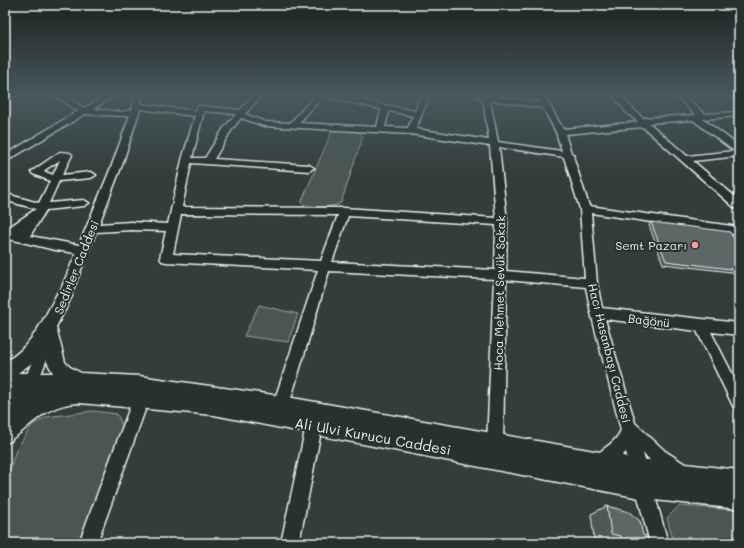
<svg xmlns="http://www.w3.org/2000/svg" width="744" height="548" font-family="Mali,sans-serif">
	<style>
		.green { fill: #495651; stroke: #98a4a4 }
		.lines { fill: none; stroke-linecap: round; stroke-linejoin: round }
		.minor-casing { stroke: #e8f1f8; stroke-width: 3 }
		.major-casing { stroke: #e8f1f8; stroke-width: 3 }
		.minor { fill: #26332d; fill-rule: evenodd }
		.major { fill: #26332d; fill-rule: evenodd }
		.wall { fill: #4f5957; stroke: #e8f1f8 }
		.building { fill: #5c6865; stroke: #e8f1f8 }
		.poi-dot { fill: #ff9aa2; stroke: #26332d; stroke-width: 1.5 }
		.labels { text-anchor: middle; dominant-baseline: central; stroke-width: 4; stroke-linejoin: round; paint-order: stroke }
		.poi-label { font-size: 12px; fill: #e8f1f8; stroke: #26332d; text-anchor: end }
		.street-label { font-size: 12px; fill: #e8f1f8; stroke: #26332d }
		.near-street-label { font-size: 14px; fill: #e8f1f8; stroke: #26332d }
	</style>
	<rect width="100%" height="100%" fill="#323e39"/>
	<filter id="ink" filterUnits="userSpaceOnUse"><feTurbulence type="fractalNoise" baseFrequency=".025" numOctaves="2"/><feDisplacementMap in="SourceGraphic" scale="8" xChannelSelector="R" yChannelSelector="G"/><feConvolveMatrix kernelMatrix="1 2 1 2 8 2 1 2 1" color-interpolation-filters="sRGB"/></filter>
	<g filter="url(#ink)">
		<g class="green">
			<path d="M339,129L357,131L363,136L341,203C333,208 309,208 301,203L332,131Z"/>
			<polygon points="259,305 298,314 288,342 244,336"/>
			<polygon points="93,411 117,414 123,427 79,543 5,543 5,484 16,450 32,425 47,417"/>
			<polygon points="679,506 739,510 739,543 674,543 667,518"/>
		</g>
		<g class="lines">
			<defs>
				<g id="minor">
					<polygon points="5,96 10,96 5,98"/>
					<path d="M56,96H65L84,108L106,96H115L93,109L122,112L132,110L134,96H142L141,104L196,111L198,106H201L240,110L253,96H261L245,114L265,122L290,123L315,96H323L299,123L377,127L381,109L329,98L325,96H340L415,111L421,96H429L416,129L489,140L483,99L476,96H494L540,103L536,96H544L563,129L638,122L626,112L614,96H622L632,108L643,118L696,115L676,96H684L705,114L739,112V116L703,119L739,146V156L693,161L739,200V209L735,208L643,127L565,134L571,153L574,155L573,156L589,206L739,227V235L591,213L597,283L602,308L739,323V335L711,332L739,387V410L734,408L697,331L605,319L635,423L665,451L685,464L687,470L685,476L679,478L653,463L643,453L668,543H650L626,452L617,461L600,470L594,468L592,462C597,449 614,447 621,430L591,313L586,287L506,280L503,444L501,450L495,452L489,450L487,444L494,279L329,271L289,405L286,410L281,412L276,410L273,405L318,270L166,262L162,261L160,258L166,231L131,230L96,232L65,310L60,311L55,310L54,306L76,253L55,250L5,238V230L36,209L11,202L5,204V197L10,195L39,203L50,181L33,174L31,172L60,152L70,153L72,155L62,175L91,172L96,175L91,178L59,181L49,203L84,200L89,203L84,206L46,210L30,236L79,245L112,165L130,115L122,116L85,114L5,162V155L78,111ZM490,100L543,108L556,132L562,151L498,142ZM140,109L195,116L182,160L168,224L131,222L99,224L122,165ZM204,111L236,114L224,128L205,158H192ZM389,111L413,116L408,128L385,127ZM241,118L264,126L411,134L490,146L496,218L344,208L182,207L191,163L309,171L314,168L309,165L214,159L232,129ZM693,120L734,151L687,156L649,123ZM499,147L564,157L580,209L585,278L506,271L507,222ZM60,160L53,175L43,171ZM181,214L338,215L321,261L173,254ZM348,216L496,225L495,270L332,262Z"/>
					<polygon points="730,96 739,96 739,101"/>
					<polygon points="50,327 55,329 57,333 38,382 11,441 5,443 5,418 25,379 45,329"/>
					<polygon points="141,392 146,394 149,399 97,543 79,543 133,399 136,394"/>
					<polygon points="314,418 320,420 322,426 299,543 281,543 306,426 308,420"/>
				</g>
				<path id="major" d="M64,290L70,292L72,296L56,327L65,362L70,367L81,373L139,376L281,396L640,459L739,470V509L645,499L214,415L80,403C65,403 49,409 37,419C27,426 19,436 7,441L5,440V420L24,404L5,405V362C32,347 44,318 58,292ZM44,348L47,362L53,373H18L32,363Z"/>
			</defs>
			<use href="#minor" class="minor-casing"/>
			<use href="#major" class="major-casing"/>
			<use href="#minor" class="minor"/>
			<use href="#major" class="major"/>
		</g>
		<g class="wall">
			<polygon points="651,222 739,248 739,273 663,264 649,225"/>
			<polygon points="607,506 643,535 648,543 604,543 604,541 594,539 591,514"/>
		</g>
		<g class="building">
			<polygon points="651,222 708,229 730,232 739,248 739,270 666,261"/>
			<polygon points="607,506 629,512 640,521 643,535 647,536 648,543 623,543 621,536 611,534"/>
		</g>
	</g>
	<linearGradient id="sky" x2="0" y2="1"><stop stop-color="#1c221f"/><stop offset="0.55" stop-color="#49585f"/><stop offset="1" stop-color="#49585f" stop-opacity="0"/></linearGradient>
	<rect width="744" height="173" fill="url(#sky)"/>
	<circle class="poi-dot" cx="695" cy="245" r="4"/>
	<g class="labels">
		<g class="poi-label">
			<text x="687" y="245">Semt Pazarı</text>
		</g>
		<g class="street-label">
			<text transform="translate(76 267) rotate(-68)">Sedirler Caddesi</text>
			<text transform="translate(499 293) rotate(-89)">Hoca Mehmet Sevük Sokak</text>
			<text transform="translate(649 320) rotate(7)">Bağönü</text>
			<text transform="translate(610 353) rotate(76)">Hacı Hasanbaşı Caddesi</text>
		</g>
		<g class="near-street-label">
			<text transform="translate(373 436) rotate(10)">Ali Ulvi Kurucu Caddesi</text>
		</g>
	</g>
	<rect width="744" height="548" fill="none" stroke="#26332d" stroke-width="20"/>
	<rect x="10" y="10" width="724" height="528" fill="none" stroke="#e8f1f8" stroke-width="1.5" filter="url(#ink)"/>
</svg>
